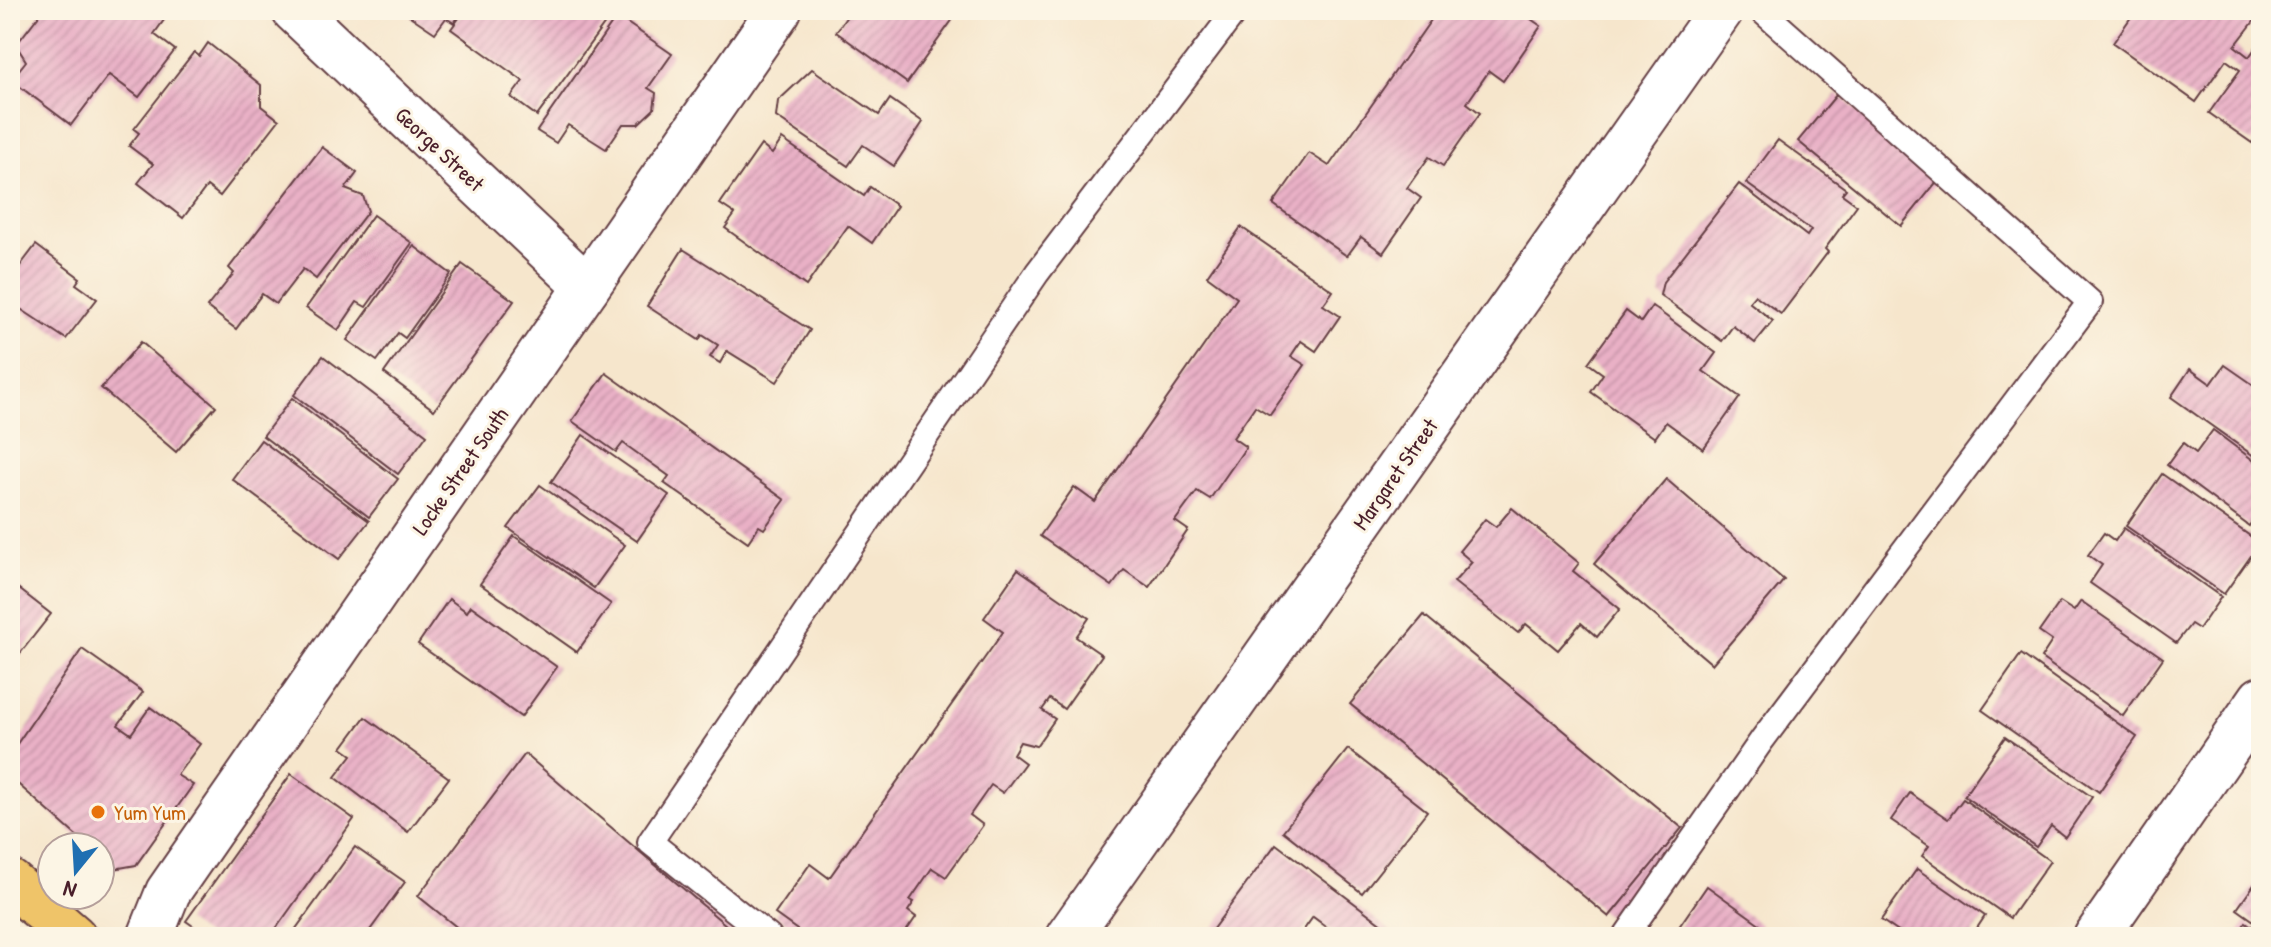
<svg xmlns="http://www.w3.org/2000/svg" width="2271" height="947" font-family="'Patrick Hand',sans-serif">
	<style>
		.building { fill: url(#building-hatch) }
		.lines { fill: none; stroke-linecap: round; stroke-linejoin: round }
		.service-casing { stroke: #643d43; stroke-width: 28 }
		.minor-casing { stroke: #643d43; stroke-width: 48 }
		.primary-casing { stroke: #643d43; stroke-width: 48 }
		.service { stroke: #fff; stroke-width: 24 }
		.minor { stroke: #fff; stroke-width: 44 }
		.primary { stroke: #efc469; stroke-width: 44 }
		.food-dot { fill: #e8710a; stroke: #fcf5e5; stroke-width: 3 }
		.labels { text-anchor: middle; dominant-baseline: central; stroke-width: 6; stroke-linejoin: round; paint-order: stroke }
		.street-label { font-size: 22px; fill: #4a1f2b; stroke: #fcf5e5 }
		.food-label { font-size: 22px; fill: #c56008; stroke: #fcf5e5; text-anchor: start }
	</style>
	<defs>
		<pattern id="building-hatch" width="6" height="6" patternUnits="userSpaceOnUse" patternTransform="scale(2)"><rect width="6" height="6" fill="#e9b0c6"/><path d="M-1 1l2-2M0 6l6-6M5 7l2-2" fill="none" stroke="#c997aa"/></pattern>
	</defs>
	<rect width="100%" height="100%" fill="#fcf5e5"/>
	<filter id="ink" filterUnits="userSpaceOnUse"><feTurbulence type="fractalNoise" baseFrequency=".0125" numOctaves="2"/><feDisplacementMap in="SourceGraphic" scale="16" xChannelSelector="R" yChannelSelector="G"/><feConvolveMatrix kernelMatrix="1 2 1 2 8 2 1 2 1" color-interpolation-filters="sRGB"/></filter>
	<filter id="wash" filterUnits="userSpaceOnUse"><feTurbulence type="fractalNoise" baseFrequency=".006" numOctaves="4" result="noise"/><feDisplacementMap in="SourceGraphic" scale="32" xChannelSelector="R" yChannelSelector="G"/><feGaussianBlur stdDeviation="1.8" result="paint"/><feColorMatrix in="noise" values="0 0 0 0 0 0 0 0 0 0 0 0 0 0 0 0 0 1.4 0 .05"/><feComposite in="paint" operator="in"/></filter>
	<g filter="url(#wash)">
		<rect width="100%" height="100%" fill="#f6e6cc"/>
		<g id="blocks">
			<g class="building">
				<polygon points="43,10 164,10 169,13 154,34 175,50 139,97 109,75 71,125 11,80 26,61 16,45"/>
				<polygon points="401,10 463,10 454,23 446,18 435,33"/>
				<polygon points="465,10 599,10 608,19 537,116 511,97 523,81 451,29"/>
				<polygon points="839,10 941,10 953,19 907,83 836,32 847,16"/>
				<polygon points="1438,10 1533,10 1528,17 1541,26 1503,81 1489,71 1467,103 1480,113 1443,166 1429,157 1407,188 1421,198 1383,253 1361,237 1347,256 1273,204 1309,153 1329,166"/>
				<polygon points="2136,10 2246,10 2252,14 2255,20 2235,46 2249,57 2261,40 2261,130 2252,143 2209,113 2240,70 2226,60 2196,102 2113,43"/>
				<polygon points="617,16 672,54 648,88 656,93 654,109 638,124 623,124 606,149 568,125 556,143 537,131"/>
				<polygon points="208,43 261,85 261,106 279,120 220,196 207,186 183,218 138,183 153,164 129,146 139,133 134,129 194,52 199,56"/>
				<polygon points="812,69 879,115 890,99 923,122 894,166 863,145 848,166 776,117 778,101"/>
				<polygon points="1837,94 1939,179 1901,226 1798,141"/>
				<polygon points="782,139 864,196 870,187 897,206 872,243 848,226 806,286 725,228 735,214 720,204 761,145 772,154"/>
				<polygon points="1778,140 1846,189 1842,194 1857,205 1825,249 1828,252 1781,314 1755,295 1749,302 1773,321 1755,343 1733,326 1722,341 1660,295 1663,282 1739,184 1807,236 1811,230 1746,183"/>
				<polygon points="322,147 357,173 345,189 363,196 368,211 316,279 303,269 276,304 262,294 236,329 207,307 234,273 229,268"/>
				<polygon points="373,215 412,243 366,307 357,302 338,330 306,308"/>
				<polygon points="1241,227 1333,291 1323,305 1340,316 1316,351 1301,341 1291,356 1305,365 1270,415 1255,406 1233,438 1246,447 1210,499 1197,491 1175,521 1188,530 1149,587 1124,570 1112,586 1040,536 1074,487 1095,502 1237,298 1207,276"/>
				<polygon points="36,245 80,278 76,284 97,299 66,339 10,302 10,279"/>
				<polygon points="414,246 451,274 405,338 398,333 377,361 347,340"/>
				<polygon points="683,249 810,330 777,382 727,351 720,363 710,357 718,345 702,335 699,340 647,306"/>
				<polygon points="462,264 514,301 434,410 384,373"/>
				<polygon points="1652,306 1716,353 1703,371 1740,397 1703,449 1666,422 1655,438 1591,392 1603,374 1588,363 1626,311 1641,322"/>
				<polygon points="141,342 216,406 176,452 101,388"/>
				<polygon points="323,356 427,435 398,474 294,395"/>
				<polygon points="2225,365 2261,390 2261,461 2171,397 2190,369 2211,384"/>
				<polygon points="606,373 785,500 764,529 759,526 748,542 664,483 669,476 623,443 616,452 572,421"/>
				<polygon points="292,398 398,479 369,517 263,436"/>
				<polygon points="2213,430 2261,466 2261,526 2253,520 2249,526 2167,465 2183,443 2196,453"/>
				<polygon points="583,435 669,495 637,541 551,482"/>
				<polygon points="261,440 369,521 339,559 232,479"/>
				<polygon points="2162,474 2260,543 2224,594 2126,526"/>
				<polygon points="1666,479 1784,580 1712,664 1594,564"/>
				<polygon points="540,485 625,545 594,588 508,528"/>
				<polygon points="1512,508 1579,563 1573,571 1620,609 1597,637 1581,623 1558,650 1526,624 1518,633 1454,582 1472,562 1459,551 1485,519 1496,527"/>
				<polygon points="2124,528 2221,597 2199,629 2191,624 2176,643 2090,583 2102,565 2088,555 2104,533 2115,541"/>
				<polygon points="514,536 611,604 577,652 480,584"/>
				<polygon points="1018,569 1089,618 1076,637 1102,655 1064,709 1050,699 1042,710 1055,719 1036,746 1020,742 1013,754 1025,763 1003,793 991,785 970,815 983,825 946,877 932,868 910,900 914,902 908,911 916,917 902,937 807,937 775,914 810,864 829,878 1003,632 984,618"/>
				<polygon points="10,582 51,614 10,666"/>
				<polygon points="449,599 467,612 471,606 557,667 521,717 418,644"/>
				<polygon points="2081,601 2163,658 2123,716 2041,658 2052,641 2039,632 2060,602 2074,611"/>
				<polygon points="1424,615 1682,828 1609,917 1350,704"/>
				<polygon points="82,649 143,692 118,725 131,734 150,707 200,744 177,775 193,785 136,865 114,869 100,857 100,847 89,847 10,777 10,754"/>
				<polygon points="2021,654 2137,737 2099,792 1982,710"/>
				<polygon points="365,717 449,778 408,832 335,777 352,755 342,748"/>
				<polygon points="2005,737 2092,797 2065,837 2051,826 2036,847 1964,796"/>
				<polygon points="1348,749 1427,811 1362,893 1283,831"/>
				<polygon points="525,754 740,937 469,937 418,896"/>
				<polygon points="291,774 354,819 270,937 209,937 186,921"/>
				<polygon points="1910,793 1948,819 1963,799 2050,861 2010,918 1922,856 1929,846 1891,820"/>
				<polygon points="1276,844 1391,931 1386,937 1340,937 1313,917 1300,935 1303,937 1207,937"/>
				<polygon points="355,847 405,882 365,937 290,937"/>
				<polygon points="1917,869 1985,916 1971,937 1906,937 1881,920"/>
				<polygon points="2261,875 2261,926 2237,909"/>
				<polygon points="1707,886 1761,925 1753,937 1672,937"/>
				<polygon points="2246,922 2261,933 2261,937 2236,937"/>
			</g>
		</g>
	</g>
	<g filter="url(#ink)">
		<use href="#blocks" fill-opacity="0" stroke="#643d43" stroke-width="2"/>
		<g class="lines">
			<defs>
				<g id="service">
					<polyline points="769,937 650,842 1037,273 1236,10"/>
					<polyline points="1625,937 1762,740 2090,302 1761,10"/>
				</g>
				<g id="minor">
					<polyline points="294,10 587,287"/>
					<polyline points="150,937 168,892 779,10"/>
					<polyline points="1068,937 1721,10"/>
					<polyline points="2096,937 2261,699"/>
				</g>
				<polyline id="primary" points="10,882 74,937"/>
			</defs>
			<use href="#service" class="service-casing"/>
			<use href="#minor" class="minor-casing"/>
			<use href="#primary" class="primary-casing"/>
			<use href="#service" class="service"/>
			<use href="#minor" class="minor"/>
			<use href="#primary" class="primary"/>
		</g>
	</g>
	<circle class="food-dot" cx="98" cy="812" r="8"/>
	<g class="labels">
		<g class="street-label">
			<text transform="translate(440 149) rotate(43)">George Street</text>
			<text transform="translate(460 471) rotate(-55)">Locke Street South</text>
			<text transform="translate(1395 474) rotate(-55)">Margaret Street</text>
		</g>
		<g class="food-label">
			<text x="114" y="812">Yum Yum</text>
		</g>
	</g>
	<rect width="2271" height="947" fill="none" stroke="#fcf5e5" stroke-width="40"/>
	<g transform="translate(76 871) rotate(198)"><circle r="38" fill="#fcf5e5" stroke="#b59f9b" stroke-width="2"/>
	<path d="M0-6L14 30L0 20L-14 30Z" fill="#1f6fb2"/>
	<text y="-12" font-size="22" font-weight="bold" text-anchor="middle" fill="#4a1f2b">N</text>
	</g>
</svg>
